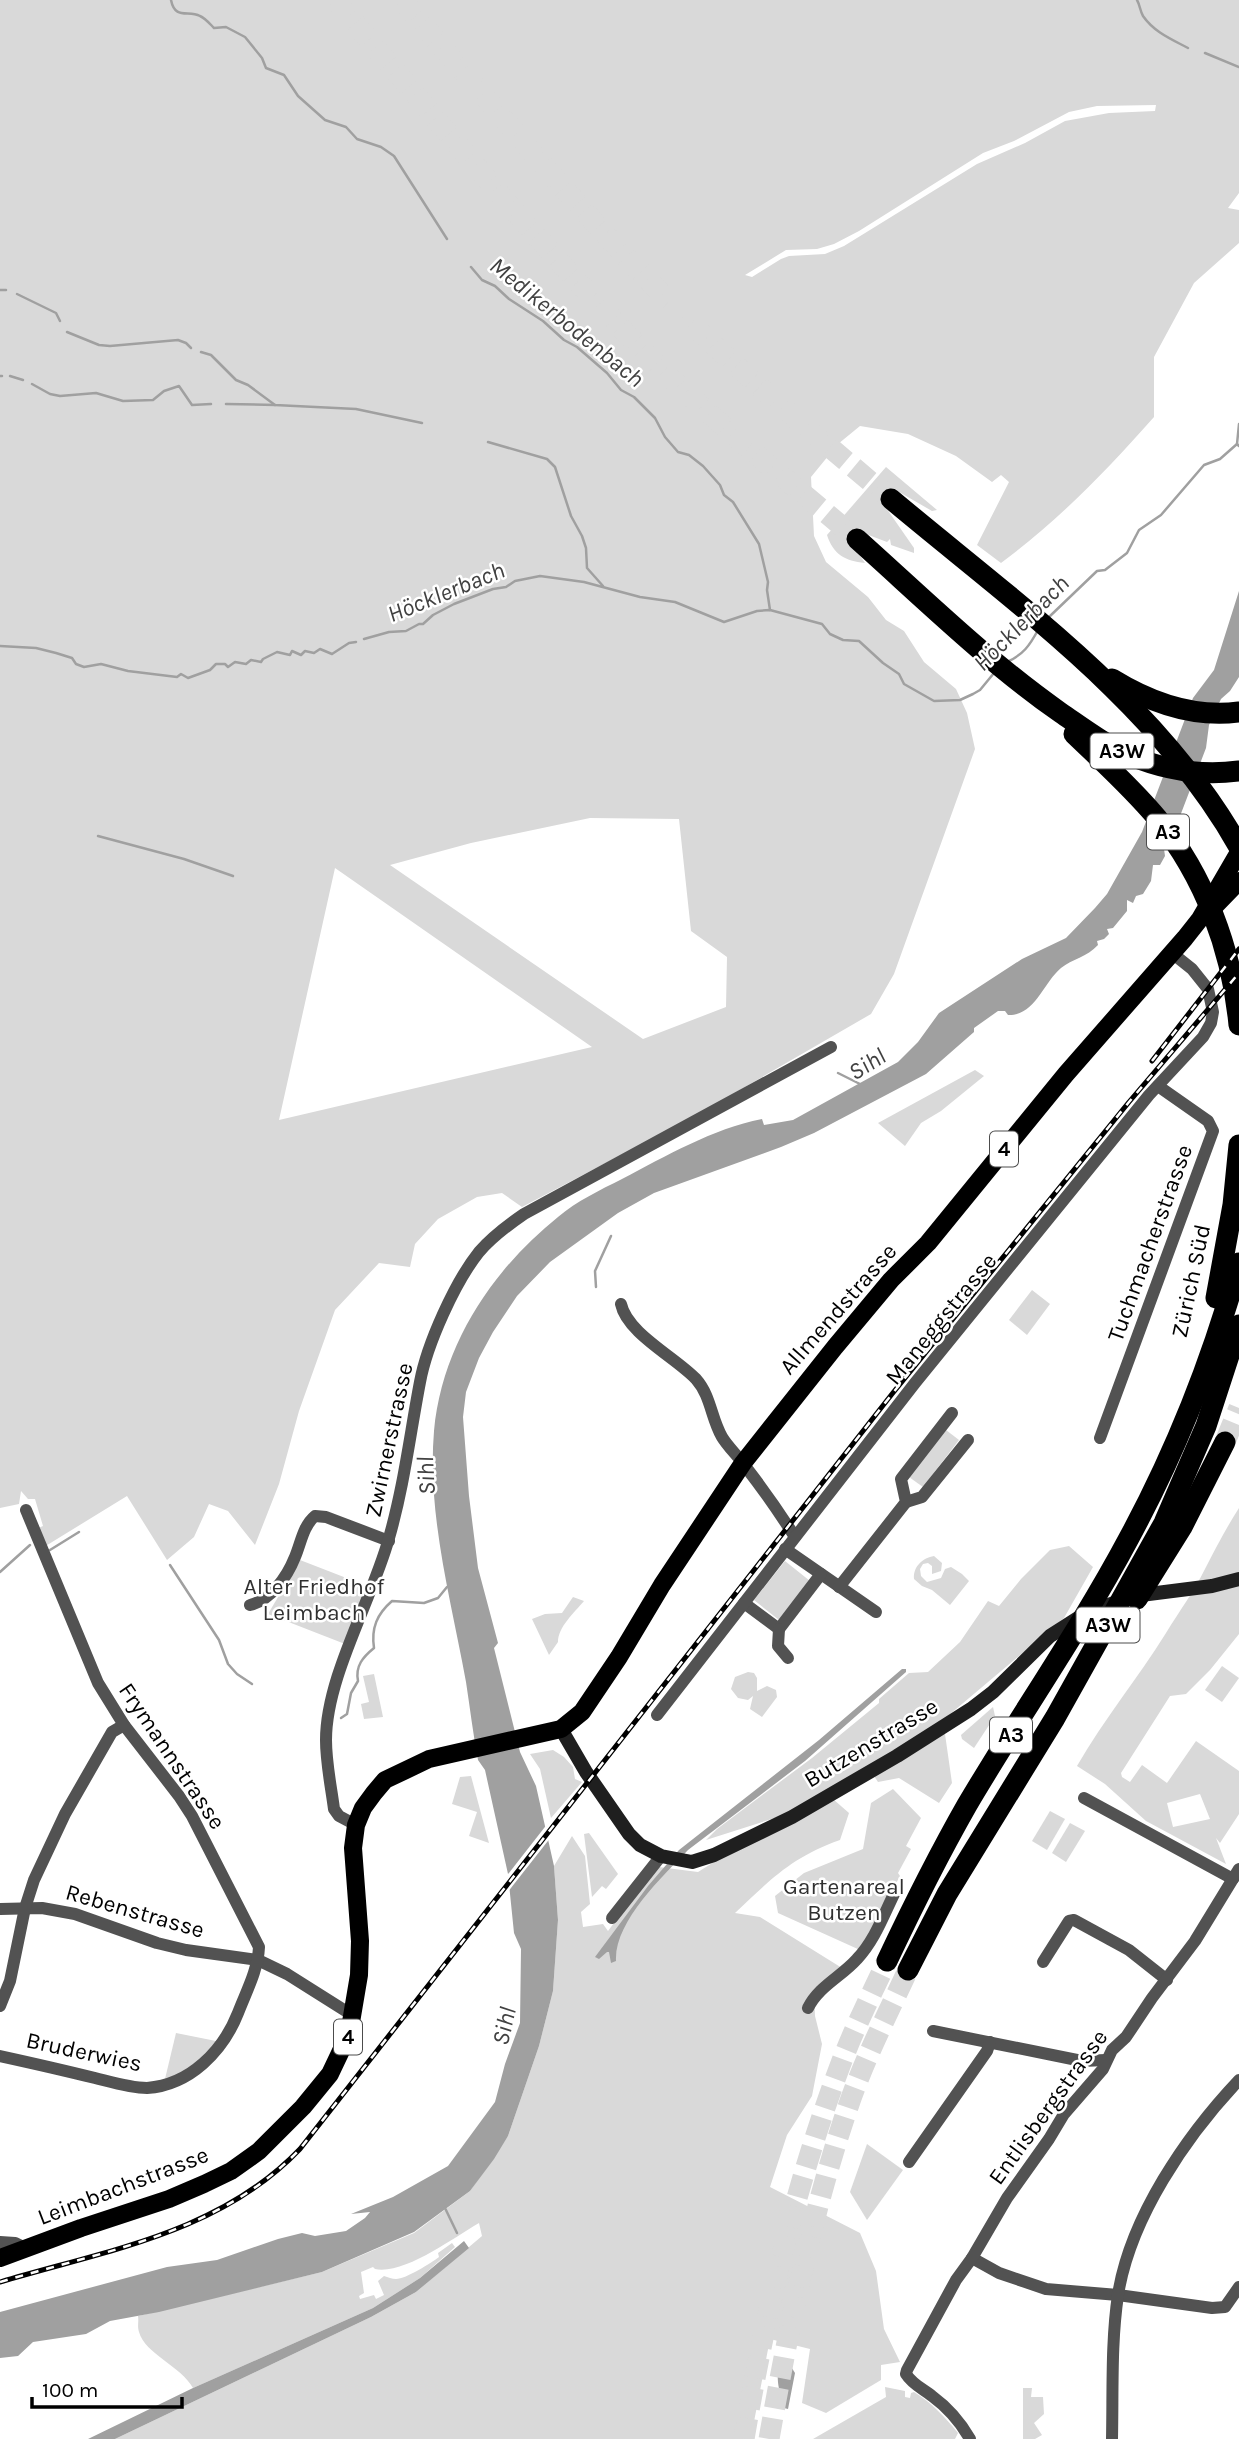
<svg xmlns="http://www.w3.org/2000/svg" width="1239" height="2439" font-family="Karla,sans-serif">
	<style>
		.green { fill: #d9d9d9; fill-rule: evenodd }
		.water { fill: #a0a0a0 }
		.pier { fill: #fff }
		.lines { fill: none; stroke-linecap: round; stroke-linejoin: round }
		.stream { stroke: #a0a0a0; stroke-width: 2.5 }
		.motorway-tunnel { stroke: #d9d9d9; stroke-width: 21; stroke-dasharray: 21 10; stroke-linecap: butt }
		.minor { stroke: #525252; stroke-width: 12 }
		.tertiary { stroke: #525252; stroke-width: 14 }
		.secondary { stroke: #1f1f1f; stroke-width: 14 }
		.primary { stroke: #000; stroke-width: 18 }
		.motorway { stroke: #000; stroke-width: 21 }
		.rail-casing { stroke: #000; stroke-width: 5 }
		.rail { stroke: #fff; stroke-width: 2.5; stroke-dasharray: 8; stroke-linecap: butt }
		.labels { text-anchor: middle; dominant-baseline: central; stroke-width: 5; stroke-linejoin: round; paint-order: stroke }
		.shield { fill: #fff; stroke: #4c4c4c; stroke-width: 2 }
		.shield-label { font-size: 21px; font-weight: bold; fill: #000 }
		.street-label { font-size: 23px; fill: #000; stroke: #fff }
		.park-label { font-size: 23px; fill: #303030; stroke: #fff }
		.water-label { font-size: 24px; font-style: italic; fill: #414141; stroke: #fff }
	</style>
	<rect width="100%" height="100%" fill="#fff"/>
	<g class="green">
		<path d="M0,0H1239V193L1228,208L1239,210V243L1194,283L1154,357V417C1107,470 1058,521 1001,563L977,545L1009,482L1001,475L992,482L956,456L908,434L860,426L838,444L811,477L814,536L826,562L868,597L886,620L904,631L924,662L956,689L967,713L975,749L894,974L871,1014L693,1117L522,1207L502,1193L477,1197L438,1219L415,1244L410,1267L379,1263L335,1310L299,1411L279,1484L255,1545L228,1511L209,1504L194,1537L167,1560L127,1496L44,1547L36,1529L43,1526L35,1499H28L21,1491L19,1504L0,1508ZM1156,105L1155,111L1109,113L1065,121L1025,143L977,164L844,246L825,254L789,256L781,259L752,277L745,275L786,250L817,249L834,244L859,231L983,153L1014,141L1069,112L1097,106ZM590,818L679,819L691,931L727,957L726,1007L643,1039L390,865L471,843ZM335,868L592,1047L279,1120Z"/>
		<path d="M886,467L937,510L932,511L894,489H888L881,494L882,502L914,548V553L891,545L890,539L887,542L858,531L848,538L865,563C845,561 833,554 827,535Z"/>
		<polygon points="975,1070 984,1076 941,1111 921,1123 905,1146 878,1123"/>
		<polygon points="1032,1290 1050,1304 1027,1335 1009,1320"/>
		<polygon points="946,1430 959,1440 923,1487 909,1477"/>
		<path d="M1239,1508V1634L1210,1670L1186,1694L1170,1696L1121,1773L1122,1777L1130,1782L1142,1765L1167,1783L1196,1741L1239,1771V1814L1220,1843L1216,1838L1226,1864L1146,1821L1105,1784L1077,1766C1104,1719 1138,1678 1166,1633C1179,1612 1194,1591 1205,1569C1217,1546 1225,1530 1239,1508ZM1200,1794L1210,1819L1173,1827L1167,1803Z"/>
		<polygon points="1069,1546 1093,1567 1064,1618 943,1720 952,1783 939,1803 899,1778 878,1782 870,1770 784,1815 706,1840 717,1829 812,1758 879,1703 879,1699 909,1673 928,1672 960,1642 988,1601 999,1606 1021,1579 1050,1550"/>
		<path d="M934,1556L942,1563L941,1571L932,1574V1566L928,1563L923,1564L920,1569L921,1576L927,1582L941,1578L945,1569L951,1567L962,1574L969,1581L950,1605L932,1590L922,1586L914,1579C913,1566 923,1558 934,1556Z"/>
		<polygon points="300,1560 367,1586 345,1644 268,1614"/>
		<polygon points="785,1561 810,1581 779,1620 754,1600"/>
		<path d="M573,1597L584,1601C574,1613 558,1627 558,1642L549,1655L532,1619L545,1614L562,1613Z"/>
		<polygon points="1222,1666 1239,1678 1222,1702 1205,1690"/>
		<polygon points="748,1672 754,1673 757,1678 757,1691 767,1686 776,1690 777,1697 762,1717 750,1709 753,1696 748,1700 738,1698 731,1689 735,1677"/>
		<polygon points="374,1674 383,1717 364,1719 361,1704 369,1702 363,1676"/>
		<polygon points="993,1707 995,1716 974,1748 962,1739 961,1735"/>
		<polygon points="553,1750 564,1757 573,1767 575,1779 582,1782 551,1818 540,1769 530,1754"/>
		<polygon points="471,1776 489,1843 469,1836 477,1812 452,1804 460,1777"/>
		<polygon points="893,1789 921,1818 906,1846 911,1849 898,1873 900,1876 860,1950 778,1913 775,1896 804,1873 863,1849 871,1803"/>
		<path d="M833,1799L849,1813L840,1840C792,1857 771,1879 735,1913L760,1917L842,1968L814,1993L815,2016L822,2044L812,2096L787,2135L770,2187L860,2233L876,2271L884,2329L900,2362L881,2365V2380L826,2413L802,2403L810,2349L770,2339L752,2432L743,2439H115L371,2317L416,2292L482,2236L479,2223C453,2238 404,2275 375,2269L373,2267L361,2272L364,2293L359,2296L360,2299L374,2295L376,2299L384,2295L378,2281L384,2276C388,2277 392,2279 396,2279C406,2279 431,2263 439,2257L438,2253L452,2243L455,2247L420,2278L373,2308L193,2388C181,2366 145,2354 139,2332C137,2325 139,2323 138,2316L322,2272L414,2233L470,2191L508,2136L539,2046L553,1991L558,1920L554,1866L572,1836L585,1856L590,1904L581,1912L583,1927L603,1924L608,1931L649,1876L659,1867L698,1872L722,1857Z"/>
		<polygon points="1050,1811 1065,1819 1047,1850 1032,1841"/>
		<polygon points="1070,1823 1085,1831 1066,1862 1052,1853"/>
		<polygon points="589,1833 618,1874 606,1889 602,1886 592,1897 584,1834"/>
		<polygon points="176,2033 216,2041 205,2057 176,2075 165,2079"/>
		<polygon points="867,2144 903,2170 867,2220 850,2192"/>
		<path d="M885,2387L905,2391V2397L910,2398L911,2393L914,2392C932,2403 945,2417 958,2433L955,2439H813L886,2397Z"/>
		<polygon points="1023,2388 1032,2388 1031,2397 1043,2397 1044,2414 1034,2423 1042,2435 1035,2439 1023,2439"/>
	</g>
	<g class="water">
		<path d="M1239,591V677L1230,691L1221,699L1209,725L1206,748L1177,824L1164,849L1165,856L1160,865H1153L1151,881L1143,894L1136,896L1133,903L1127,900V911L1113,928L1107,929L1109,934L1104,939L1097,941L1098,945C1087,957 1072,959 1061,968C1043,983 1035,1016 1008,1015L1005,1011H998L974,1028V1032L926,1074L814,1133L781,1147L654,1193L618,1213L550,1262L517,1296L493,1332L479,1358L466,1392L463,1417L469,1496L478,1568L498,1643L494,1648L520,1752L536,1786L554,1866L558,1920L553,1991L539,2046L508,2136L494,2159L470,2191L414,2232L322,2272L159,2312L110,2321L86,2334L33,2342L18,2356L0,2358V2312L167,2267L217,2260L278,2239L302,2233L315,2236L346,2231L365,2218L370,2212L351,2214L393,2197L448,2166L495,2102L505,2064L520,2023L521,1949L514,1933L508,1874L485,1770L478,1760C473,1734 470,1708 466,1682C451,1599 427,1515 434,1431C442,1345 492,1270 558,1217C577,1201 600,1190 622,1179C666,1156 712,1129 762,1119L764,1125L793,1120L898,1062L918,1042L939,1013L1022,959L1066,938L1095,908L1107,894L1142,832L1193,698L1214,670Z"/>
		<path d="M902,1669H906V1672L805,1761L688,1850C662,1877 614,1922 616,1961L611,1963L609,1952H607L599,1959L595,1957L648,1886L679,1850L819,1740Z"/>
		<polygon points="464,2241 469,2248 416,2292 371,2317 115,2439 88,2439 193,2388 373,2308 420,2278"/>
		<path d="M781,2362L790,2365L795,2373L788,2409L784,2408C780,2393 774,2376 781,2362Z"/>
	</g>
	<polygon class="pier" points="548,1823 551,1837 507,1893 505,1878"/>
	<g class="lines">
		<g class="stream">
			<path d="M171,0C175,20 188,10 200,16C205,18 210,24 214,28L226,27L245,37L262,58L266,68L284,75L298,96L325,120L346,127L357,139L381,147L394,156L447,239"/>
			<path d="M1137,0C1140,5 1140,11 1143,16C1154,32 1171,39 1188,48"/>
			<polyline points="1205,53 1239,67"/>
			<polyline points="471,267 482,280 495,286 509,299 543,321 564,340 577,347 607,373 621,390 634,397 655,418 665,437 678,452 689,455 703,466 720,485 724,495 733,502 759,544 768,582 767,590 770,610"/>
			<polyline points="0,290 6,290"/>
			<polyline points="17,294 56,313 60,321"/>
			<polyline points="67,332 99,345 110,346 178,340 186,343 191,348"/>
			<polyline points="201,352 211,355 236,380 248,385 275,405 356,409 422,423"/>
			<polyline points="0,376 2,376"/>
			<polyline points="10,376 23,380"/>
			<polyline points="32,384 50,394 60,396 96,393 123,401 153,400 164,391 179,386 192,405 211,404"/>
			<polyline points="226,404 275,405"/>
			<polyline points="488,442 547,459 555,467 571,516 582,536 586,548 587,568 603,586"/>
			<polyline points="1237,444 1239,424"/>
			<polyline points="1049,617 1097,571 1105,570 1127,553 1139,530 1161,515 1204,465 1220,459 1237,444 1239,446"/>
			<polyline points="364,639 389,632 406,631 419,624 423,624 433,615 454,604 493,589 506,587 515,581 540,576 584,582 640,597 675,602 724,622 757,611 770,610 822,624 830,634 843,640 859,641 883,663 899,674 904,684 934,701 960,700 973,694 980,690 994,673"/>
			<polyline points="0,646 36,648 56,653 72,658 76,664 84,667 101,664 128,671 177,677 181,674 188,678 210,670 216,664 225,664 228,667 235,662 246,664 251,660 261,662 263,659 277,652 290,655 292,651 301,655 305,651 314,653 320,649 332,654 349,643 356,642"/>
			<path d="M1007,662C1023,655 1030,645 1038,630"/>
			<polyline points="98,836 184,859 233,876"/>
			<polyline points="838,1073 860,1084"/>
			<polyline points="596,1287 595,1271 611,1236"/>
			<polyline points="50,1550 79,1532"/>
			<polyline points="170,1565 219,1640 228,1664 237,1674 252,1684"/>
			<polyline points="0,1572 30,1545"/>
			<path d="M341,1718L347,1714L351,1693L358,1681C355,1666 363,1657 374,1648C371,1628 377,1614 392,1601L424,1603L438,1598L447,1587"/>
			<polyline points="445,2208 457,2233"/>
		</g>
		<g class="motorway-tunnel">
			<path d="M335,0C437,119 536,242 646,354C712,420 786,479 857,539"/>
			<path d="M402,0C497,110 588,223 692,324C755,386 824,442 891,499"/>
			<polyline points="1225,1442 1239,1408"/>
			<path d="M744,2439C766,2310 796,2181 843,2058C856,2025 872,1993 887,1961"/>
			<path d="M769,2439C789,2326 811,2215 848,2107C864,2060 887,2015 908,1970"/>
		</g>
		<g class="minor">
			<path d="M621,1304C627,1333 675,1357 696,1379C711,1396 711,1418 722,1437C728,1447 738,1456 745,1466C763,1489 779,1512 795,1537"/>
			<polyline points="1100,1438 1213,1131 1208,1121 1158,1086"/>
			<polyline points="906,1502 922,1497 968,1440"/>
			<polyline points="785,1549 876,1612"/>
			<polyline points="839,1587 906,1502 901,1479 952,1413"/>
			<polyline points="744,1603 779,1629 821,1574"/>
			<path d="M250,1605C271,1600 287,1577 295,1557C301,1543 303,1526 315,1516L326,1517L389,1541"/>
			<polyline points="779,1629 778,1646 788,1658"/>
			<polyline points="657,1715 915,1383 1149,1095 1203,1037 1211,1023 1213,1012 1208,989 1192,969 1172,953"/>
			<polyline points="1084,1798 1233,1879"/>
			<path d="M356,1825L339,1816L334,1809C331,1786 326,1763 326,1740C326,1677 372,1600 389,1538C404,1486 410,1434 420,1382C427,1344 455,1282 479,1252C492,1237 508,1225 524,1214L831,1047"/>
			<polyline points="0,1909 42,1908 75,1914 157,1943 186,1950 258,1960 287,1974 352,2015"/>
			<polyline points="612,1918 661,1856"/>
			<polyline points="1043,1962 1069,1921 1074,1920 1129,1950 1167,1980"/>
			<polyline points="0,2006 10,1981 25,1908 34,1880 65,1814 112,1732 124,1725"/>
			<path d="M808,2008C819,1986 841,1977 857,1959C875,1940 884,1914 895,1892"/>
			<polyline points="933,2031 1082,2061 1106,2060"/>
			<path d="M0,2056C32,2063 63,2070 95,2078C111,2082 130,2088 147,2088C190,2085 223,2051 238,2013C246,1992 258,1970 259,1947L192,1816L179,1796L124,1725L98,1683L26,1510"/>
			<polyline points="909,2162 987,2051 990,2042"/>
			<polyline points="972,2258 999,2273 1046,2289 1118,2295 1212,2308 1225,2307 1239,2287"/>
			<path d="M970,2439C961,2423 947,2407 932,2396C923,2389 912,2384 906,2374L907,2370L956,2280L972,2258L1007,2198L1049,2139L1064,2114L1103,2069L1112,2050L1126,2037L1152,1998L1195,1941L1239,1869"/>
			<path d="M1112,2439C1113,2391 1111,2342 1118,2295C1130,2218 1186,2136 1239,2080"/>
		</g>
		<polyline class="tertiary" points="0,2243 15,2244 25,2249"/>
		<polyline class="secondary" points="561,1729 586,1772 629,1834 640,1845 661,1856 692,1862 714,1855 792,1817 897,1756 971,1709 993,1692 1050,1636 1086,1613 1133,1596 1212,1586 1239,1579"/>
		<g class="primary">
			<polyline points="1211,910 1239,881"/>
			<polyline points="0,2258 81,2228 169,2199 204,2184 231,2171 259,2151 303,2107 330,2074 349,2034 359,1975 360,1941 353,1848 356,1825 363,1808 374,1793 385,1780 429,1759 561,1729 582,1712 619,1657 662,1585 743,1463 835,1347 891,1280 928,1243 1066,1074 1185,938 1200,919 1239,852"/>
		</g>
		<g class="motorway">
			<path d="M891,499C1016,604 1158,703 1239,847"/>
			<path d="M857,539C923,598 988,662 1061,713C1083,728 1104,744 1129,755C1164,770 1201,776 1239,771"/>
			<path d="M1112,679C1151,703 1193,718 1239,712"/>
			<path d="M1074,734C1102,761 1132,788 1157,818C1205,877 1232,950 1239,1025"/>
			<polyline points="1216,1298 1233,1205 1239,1145"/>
			<polyline points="1137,1599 1182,1527 1225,1442"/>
			<path d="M887,1961C912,1908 938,1856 967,1805C1020,1715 1080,1630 1129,1538C1176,1451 1213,1357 1239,1263"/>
			<polyline points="908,1970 947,1894 1055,1718 1164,1523 1206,1426 1239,1325"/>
		</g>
		<defs>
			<g id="rail">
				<polyline points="1152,1061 1239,949"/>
				<path d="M0,2282C107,2250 220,2233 300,2149L892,1394L1129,1102L1239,973"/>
			</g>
		</defs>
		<use href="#rail" class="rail-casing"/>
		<use href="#rail" class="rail"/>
	</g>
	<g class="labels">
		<g class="shield">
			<rect x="1090.5" y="733.5" width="63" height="35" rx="5"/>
			<rect x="1147" y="814.5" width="42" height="35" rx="5"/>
			<rect x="990" y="1131.5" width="28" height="35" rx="5"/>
			<rect x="1076.5" y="1607.5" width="63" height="35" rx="5"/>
			<rect x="990" y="1717.5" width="42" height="35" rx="5"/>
			<rect x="334" y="2019.5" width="28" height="35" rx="5"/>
		</g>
		<g class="shield-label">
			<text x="1122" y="751">A3W</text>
			<text x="1168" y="832">A3</text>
			<text x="1004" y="1149">4</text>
			<text x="1108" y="1625">A3W</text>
			<text x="1011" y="1735">A3</text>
			<text x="348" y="2037">4</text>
		</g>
		<g class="street-label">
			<text transform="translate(1150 1243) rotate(-70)">Tuchmacherstrasse</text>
			<text transform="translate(1191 1281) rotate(-78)">Zürich Süd</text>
			<text transform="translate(838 1309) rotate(-49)">Allmendstrasse</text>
			<text transform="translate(941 1319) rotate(-51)">Maneggstrasse</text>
			<text transform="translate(389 1440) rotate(-78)">Zwirnerstrasse</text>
			<text transform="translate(871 1743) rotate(-31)">Butzenstrasse</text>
			<text transform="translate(172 1756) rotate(56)">Frymannstrasse</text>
			<text transform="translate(135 1911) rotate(16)">Rebenstrasse</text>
			<text transform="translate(84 2052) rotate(12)">Bruderwies</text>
			<text transform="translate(1048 2107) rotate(-54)">Entlisbergstrasse</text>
			<text transform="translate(123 2186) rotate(-21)">Leimbachstrasse</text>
		</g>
		<g class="park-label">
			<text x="314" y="1586">Alter Friedhof<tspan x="314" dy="26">Leimbach</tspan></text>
			<text x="844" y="1886">Gartenareal<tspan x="844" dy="26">Butzen</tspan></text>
		</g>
		<g class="water-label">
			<text transform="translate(567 322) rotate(39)">Medikerbodenbach</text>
			<text transform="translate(446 592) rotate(-22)">Höcklerbach</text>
			<text transform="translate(1021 623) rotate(-45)">Höcklerbach</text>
			<text transform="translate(867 1064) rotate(-32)">Sihl</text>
			<text transform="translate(426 1476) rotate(-93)">Sihl</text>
			<text transform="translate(504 2026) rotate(-77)">Sihl</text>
		</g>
	</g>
	<path d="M32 2397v10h150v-10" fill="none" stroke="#000000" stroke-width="3.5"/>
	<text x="42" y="2397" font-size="21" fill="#000000" stroke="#ffffff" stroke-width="5" paint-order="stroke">100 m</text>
</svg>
